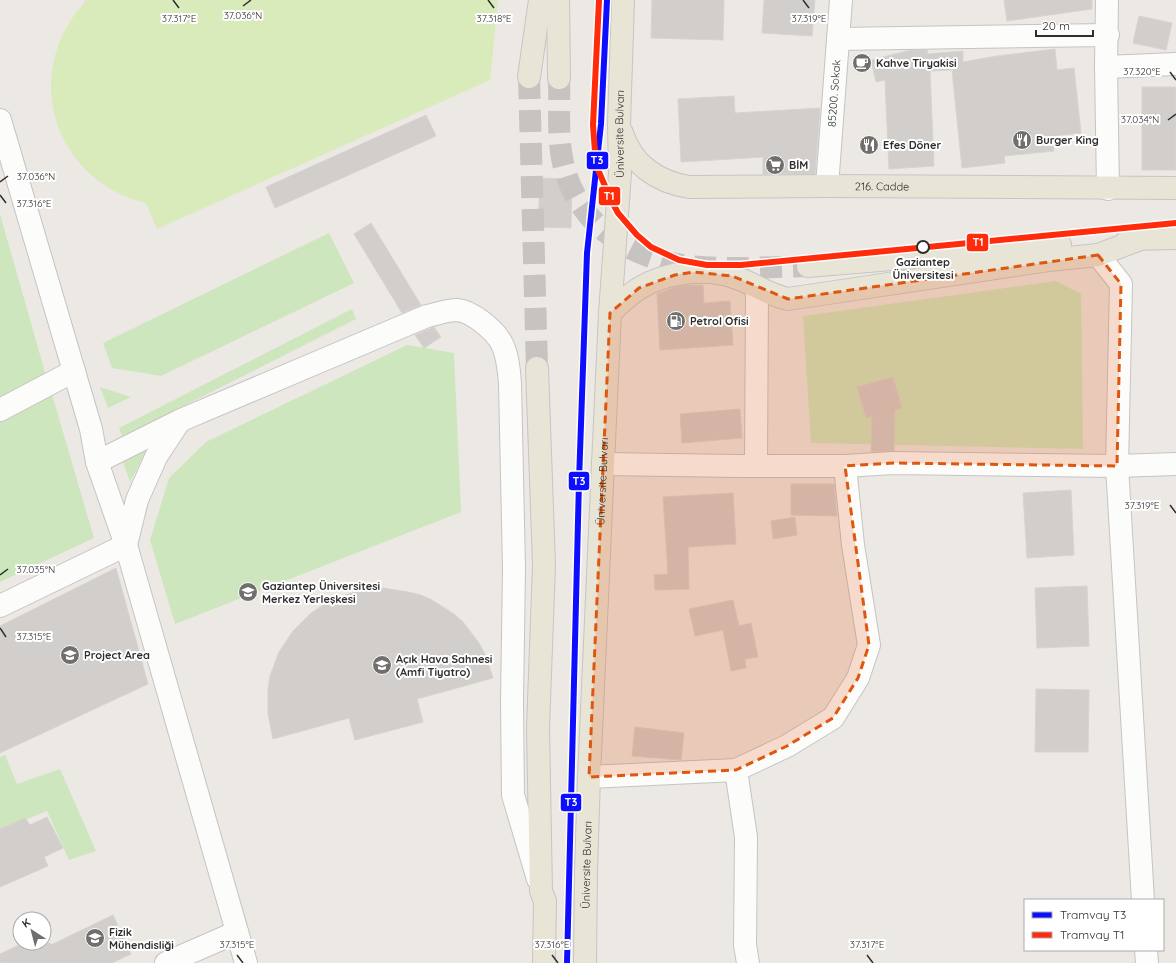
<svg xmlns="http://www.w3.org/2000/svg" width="1176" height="963" font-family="Quicksand,sans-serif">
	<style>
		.green { fill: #cee6be }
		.pitch { fill: #d9eabb }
		.building { fill: #d1cecb; stroke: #d7d4d0 }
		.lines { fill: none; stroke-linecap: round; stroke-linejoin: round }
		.major-tunnel { stroke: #c6c3c0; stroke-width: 22; stroke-dasharray: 22 11; stroke-linecap: butt }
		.minor-casing { stroke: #c5c4c5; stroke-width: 24 }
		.major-casing { stroke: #c6c5c4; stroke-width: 24 }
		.minor { stroke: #fcfcfb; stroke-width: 22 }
		.major { stroke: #e8e4d6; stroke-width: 22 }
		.tram-1-casing { stroke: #fff; stroke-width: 9 }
		.tram-2-casing { stroke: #fff; stroke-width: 9 }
		.tram-1 { stroke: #0d0dff; stroke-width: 6 }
		.tram-2 { stroke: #ff2b0a; stroke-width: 6 }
		.marked { fill: #df570e; fill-opacity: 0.2; stroke: #df570e; stroke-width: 3; stroke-dasharray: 8 5; stroke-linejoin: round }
		.ticks { fill: none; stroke: #2e2e2e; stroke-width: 1.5 }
		.stop-dot { fill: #fff; stroke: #2e2e2e; stroke-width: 2 }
		.labels { text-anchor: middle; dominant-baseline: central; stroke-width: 4; stroke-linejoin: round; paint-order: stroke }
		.poi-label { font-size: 11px; font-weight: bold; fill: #2e2e2e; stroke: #fff; text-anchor: start }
		.street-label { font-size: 11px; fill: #2e2e2e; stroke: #fff }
		.stop-label { font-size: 11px; font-weight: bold; fill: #2e2e2e; stroke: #fff }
		.ticks-label { font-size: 10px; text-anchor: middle; fill: #2e2e2e; stroke: #fff; stroke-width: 4; stroke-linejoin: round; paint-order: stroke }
		.line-badge { stroke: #fff; stroke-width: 1.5 }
		.badge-label { font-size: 11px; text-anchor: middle; font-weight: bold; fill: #fff }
	</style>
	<rect width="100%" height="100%" fill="#ece8e4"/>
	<g class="green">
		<polygon points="0,214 46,376 0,401"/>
		<polygon points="329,233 354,283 161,376 112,368 103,343"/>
		<polygon points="1056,281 1081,294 1083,449 811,443 803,316"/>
		<polygon points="352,309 356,319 122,437 119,428"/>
		<polygon points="407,345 454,353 461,512 175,624 150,540 169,478 206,442"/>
		<polygon points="100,387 131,397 108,408"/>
		<polygon points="51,391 94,538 0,582 0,419"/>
		<polygon points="147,449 130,482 123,462"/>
		<polygon points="5,755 17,784 60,769 96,851 69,860 47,811 0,830 0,757"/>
	</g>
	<path class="pitch" d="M84,0H498L490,80L157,229L146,203C53,180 20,73 85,2Z"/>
	<g class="building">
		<polygon points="652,0 724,0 723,40 651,38"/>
		<polygon points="764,0 815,0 812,36 762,33"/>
		<polygon points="1004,0 1092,0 1092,9 1007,21"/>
		<polygon points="1139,16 1172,23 1166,50 1133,43"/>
		<polygon points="1055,49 1057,70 1074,68 1081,133 1052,136 1054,151 1004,156 1005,163 962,168 952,70 930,71 934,166 889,169 885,80 876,82 871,60 911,50 927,50 928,54 963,51 963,62 997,56"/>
		<rect x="1142" y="87" width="34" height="83"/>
		<polygon points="734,96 735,113 820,108 815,174 763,174 763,157 681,162 678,99"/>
		<polygon points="426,115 436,136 275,208 266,187"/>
		<polygon points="540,178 572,179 571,228 538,227"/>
		<polygon points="371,223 421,305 402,313 354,234"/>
		<polygon points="686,285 703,285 704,303 730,301 733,345 660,350 657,294 675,287"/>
		<polygon points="434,327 441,337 424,348 415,335"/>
		<polygon points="893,377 902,408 895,410 894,451 871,452 872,416 866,418 857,387"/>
		<polygon points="740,409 742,438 682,443 680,414"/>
		<polygon points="791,484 834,484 837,516 791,515"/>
		<polygon points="1071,490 1074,555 1027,558 1023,493"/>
		<polygon points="733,493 736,544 688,547 689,589 655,590 654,575 668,574 663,497"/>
		<polygon points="795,517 797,535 773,539 771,521"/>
		<polygon points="116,568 148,684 0,753 0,626"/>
		<polygon points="1087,586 1089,646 1037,648 1035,588"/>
		<polygon points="383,588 408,592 421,595 432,600 454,614 463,622 479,643 485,654 493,678 417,699 423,722 355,740 349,718 273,739 268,714 268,689 270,676 279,652 293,631 311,613 333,599 358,591"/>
		<polygon points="733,600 739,626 751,623 758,657 745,659 746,668 731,671 723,630 695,636 689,609"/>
		<polygon points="1036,689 1089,690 1088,752 1035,752"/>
		<polygon points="635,727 684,733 681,760 632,756"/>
		<polygon points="47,817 63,848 44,857 48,866 0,887 0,829 25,818 30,825"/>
		<polygon points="113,915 131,954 112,963 0,963 0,954 23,943 50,943 51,945"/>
	</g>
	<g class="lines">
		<g class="major-tunnel">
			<polyline points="529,77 537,368"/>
			<path d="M559,78C560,104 557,137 563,163C577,224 629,259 690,266C728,270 770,267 808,266"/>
		</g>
		<defs>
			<g id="minor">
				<polyline points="1107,0 1106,67 1108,189"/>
				<polyline points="838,39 1108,35"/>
				<polyline points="1106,67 1176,64"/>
				<polyline points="0,120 91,429 97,462 126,545 246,963"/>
				<path id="s1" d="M827,186L841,0"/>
				<polyline points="1098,255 1121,284 1117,466 1143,900"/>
				<polyline points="0,410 74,371"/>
				<path d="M97,462L179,421L427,316C437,314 447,310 457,310C472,311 496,331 502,344C508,356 509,371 510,384L514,568L512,701L513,795L538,879"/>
				<polyline points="603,464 738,466 845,466 893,463 1117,466 1176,464"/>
				<polyline points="756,466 757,287"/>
				<polyline points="0,606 126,545 137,500 156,457 179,422"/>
				<polyline points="736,770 746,837 745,945 748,963"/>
				<polyline points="589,777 736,770 787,746 833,718 858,678 869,645 853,545 845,466"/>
				<polyline points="1146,950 1147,963"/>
				<polyline points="166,963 237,932"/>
			</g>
			<g id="major">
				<polyline points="558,0 559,78"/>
				<polyline points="529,77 540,0"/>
				<path id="s2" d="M622,133C632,165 658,182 689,187L827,186L1176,188"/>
				<polyline points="1128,239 1176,238"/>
				<polyline points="808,266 1060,245"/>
				<path d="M610,313C619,304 628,296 638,289C665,272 704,267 734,277C753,283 768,295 788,299L1049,260L1098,255L1143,238"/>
				<polyline points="537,368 544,565 538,728 541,891 545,901 544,963"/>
				<path id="s3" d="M585,963L586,871L589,777L603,464L610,313L620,173L619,124L623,0"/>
			</g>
		</defs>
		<use href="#minor" class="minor-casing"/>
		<use href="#major" class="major-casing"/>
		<use href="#minor" class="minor"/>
		<use href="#major" class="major"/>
		<defs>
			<polyline id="tram-1" points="567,963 579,481 587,253 601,124 607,0"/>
			<polyline id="tram-2" points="599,0 593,125 596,165 611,200 618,213 637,235 651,247 679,260 707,265 741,265 1176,223"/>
		</defs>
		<use href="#tram-1" class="tram-1-casing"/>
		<use href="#tram-2" class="tram-2-casing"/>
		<use href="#tram-1" class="tram-1"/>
		<use href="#tram-2" class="tram-2"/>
	</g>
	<path class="marked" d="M1098,255L1121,284L1117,466L893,463L845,466L869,645L858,678L833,718L787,746L736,770L589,777L610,313L639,288L675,275L694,272L732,276L788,299Z"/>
	<path class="ticks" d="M173,0L179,8M488,0L494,8M803,0L809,8M243,6L251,0M1170,72L1176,80M1168,120L1176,114M0,182L8,176M0,195L6,203M1170,505L1176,513M0,575L8,569M0,628L6,637M237,955L243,963M552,955L558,963M867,955L873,963"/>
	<defs>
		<symbol id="cafe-disc" viewBox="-11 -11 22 22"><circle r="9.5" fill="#706f6e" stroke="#fff"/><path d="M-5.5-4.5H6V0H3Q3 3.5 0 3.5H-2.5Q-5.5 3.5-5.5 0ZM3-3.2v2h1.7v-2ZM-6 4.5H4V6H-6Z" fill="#fff"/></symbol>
		<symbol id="restaurant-disc" viewBox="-11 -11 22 22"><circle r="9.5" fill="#706f6e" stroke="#fff"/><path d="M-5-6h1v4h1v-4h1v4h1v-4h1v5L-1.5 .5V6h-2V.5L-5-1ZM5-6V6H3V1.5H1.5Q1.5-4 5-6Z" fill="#fff"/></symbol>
		<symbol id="supermarket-disc" viewBox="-11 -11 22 22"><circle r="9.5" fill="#706f6e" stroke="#fff"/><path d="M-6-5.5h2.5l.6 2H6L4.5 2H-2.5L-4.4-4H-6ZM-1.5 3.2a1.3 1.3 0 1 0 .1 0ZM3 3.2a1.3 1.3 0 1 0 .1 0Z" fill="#fff"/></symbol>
		<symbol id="fuel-disc" viewBox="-11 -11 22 22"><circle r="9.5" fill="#706f6e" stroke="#fff"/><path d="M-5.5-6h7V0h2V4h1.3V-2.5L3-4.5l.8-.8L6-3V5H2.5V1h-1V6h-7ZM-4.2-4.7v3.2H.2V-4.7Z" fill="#fff"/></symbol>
		<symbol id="university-disc" viewBox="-11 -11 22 22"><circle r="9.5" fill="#706f6e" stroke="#fff"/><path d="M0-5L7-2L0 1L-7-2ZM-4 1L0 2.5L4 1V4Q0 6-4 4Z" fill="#fff"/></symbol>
	</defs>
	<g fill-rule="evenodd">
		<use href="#cafe-disc" x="851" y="52" width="22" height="22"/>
		<use href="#restaurant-disc" x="1011" y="129" width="22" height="22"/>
		<use href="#restaurant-disc" x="858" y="134" width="22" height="22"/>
		<use href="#supermarket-disc" x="764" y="154" width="22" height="22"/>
		<use href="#fuel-disc" x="665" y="310" width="22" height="22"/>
		<use href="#university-disc" x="237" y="581" width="22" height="22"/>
		<use href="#university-disc" x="59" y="644" width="22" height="22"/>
		<use href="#university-disc" x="371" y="654" width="22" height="22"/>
		<use href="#university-disc" x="84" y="927" width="22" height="22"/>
	</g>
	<circle class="stop-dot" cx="923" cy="247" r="6"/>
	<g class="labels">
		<g class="poi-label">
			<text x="876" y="63">Kahve Tiryakisi</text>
			<text x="1036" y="140">Burger King</text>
			<text x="883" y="145">Efes Döner</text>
			<text x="789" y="165">BİM</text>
			<text x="690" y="321">Petrol Ofisi</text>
			<text x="262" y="586">Gaziantep Üniversitesi<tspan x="262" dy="13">Merkez Yerleşkesi</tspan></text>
			<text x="84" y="655">Project Area</text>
			<text x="396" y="659">Açık Hava Sahnesi<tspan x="396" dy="13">(Amfi Tiyatro)</tspan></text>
			<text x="109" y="932">Fizik<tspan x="109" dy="13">Mühendisliği</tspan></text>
		</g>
		<g class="street-label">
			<text stroke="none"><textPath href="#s1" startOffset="93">85200. Sokak</textPath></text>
			<text stroke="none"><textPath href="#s3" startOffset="830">Üniversite Bulvarı</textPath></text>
			<text stroke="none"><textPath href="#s2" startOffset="284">216. Cadde</textPath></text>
			<text stroke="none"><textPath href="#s3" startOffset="482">Üniversite Bulvarı</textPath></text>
			<text stroke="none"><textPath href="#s3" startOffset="98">Üniversite Bulvarı</textPath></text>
		</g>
		<g class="stop-label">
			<text x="923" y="262">Gaziantep<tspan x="923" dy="13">Üniversitesi</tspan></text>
		</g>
	</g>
	<g class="ticks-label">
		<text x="243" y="19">37.036°N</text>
		<text x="179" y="22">37.317°E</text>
		<text x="494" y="22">37.318°E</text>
		<text x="809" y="22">37.319°E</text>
		<text x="1142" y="75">37.320°E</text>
		<text x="1140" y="123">37.034°N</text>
		<text x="36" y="180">37.036°N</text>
		<text x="34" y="207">37.316°E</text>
		<text x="1142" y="509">37.319°E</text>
		<text x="36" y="573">37.035°N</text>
		<text x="34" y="640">37.315°E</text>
		<text x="237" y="948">37.315°E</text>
		<text x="552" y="948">37.316°E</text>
		<text x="867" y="948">37.317°E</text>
	</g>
	<g class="line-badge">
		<rect x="586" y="151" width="23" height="19" rx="4" fill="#0d0dff"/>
		<rect x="598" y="186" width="23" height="20" rx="4" fill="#ff2b0a"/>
		<rect x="966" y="233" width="23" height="19" rx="4" fill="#ff2b0a"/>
		<rect x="568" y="471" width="22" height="20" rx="4" fill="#0d0dff"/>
		<rect x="560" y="793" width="22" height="19" rx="4" fill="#0d0dff"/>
	</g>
	<g class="badge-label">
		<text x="597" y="164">T3</text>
		<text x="609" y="200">T1</text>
		<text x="978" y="246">T1</text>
		<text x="579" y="485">T3</text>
		<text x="571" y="806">T3</text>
	</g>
	<rect x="1024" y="899" width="140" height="52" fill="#ffffff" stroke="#ababab"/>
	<rect x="1032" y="912" width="20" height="6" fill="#0d0dff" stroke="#ababab"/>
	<text x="1060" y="919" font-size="12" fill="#2e2e2e">Tramvay T3</text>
	<rect x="1032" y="932" width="20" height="6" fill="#ff2b0a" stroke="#ababab"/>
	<text x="1060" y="939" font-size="12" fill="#2e2e2e">Tramvay T1</text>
	<g transform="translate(32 931) rotate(324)"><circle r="19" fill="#ffffff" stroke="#ababab"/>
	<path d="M0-3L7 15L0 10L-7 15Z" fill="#706f6e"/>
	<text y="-6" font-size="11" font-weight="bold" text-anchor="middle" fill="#2e2e2e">K</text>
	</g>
	<path d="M1036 30v6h57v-6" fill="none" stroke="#2e2e2e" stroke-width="2"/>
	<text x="1042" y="30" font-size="12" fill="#2e2e2e" stroke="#ffffff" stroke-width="3" paint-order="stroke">20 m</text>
</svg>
